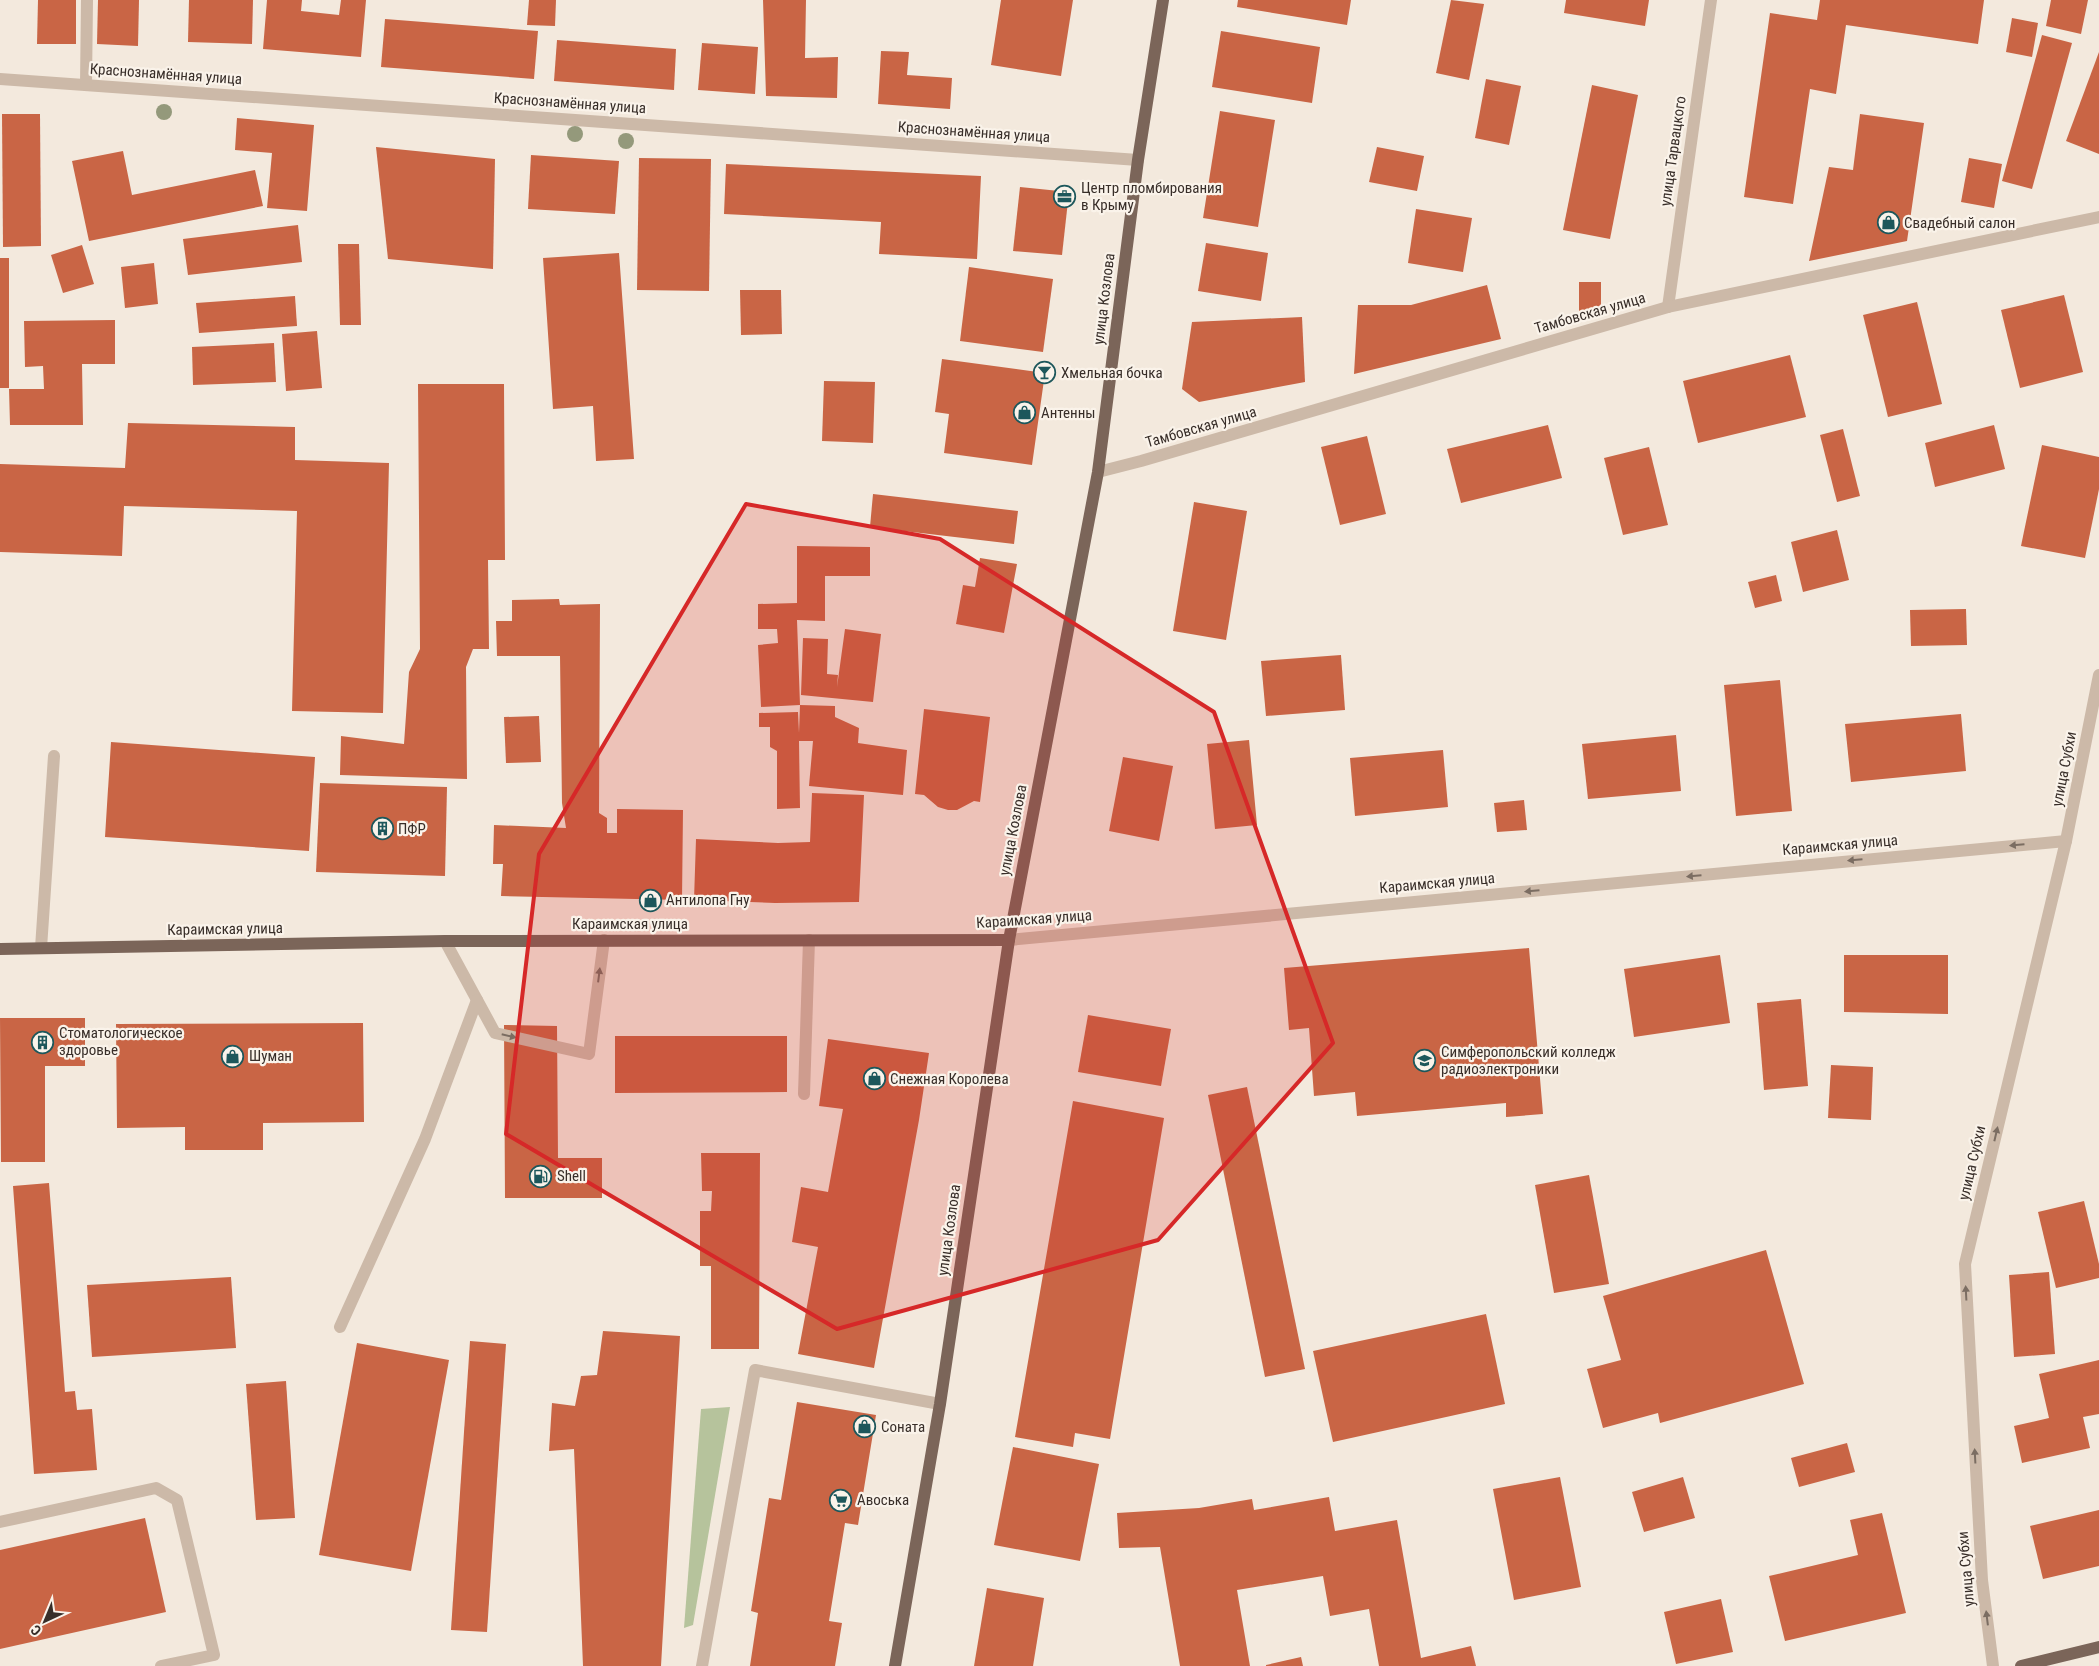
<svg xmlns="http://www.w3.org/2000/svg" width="2099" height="1666" font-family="'Roboto Condensed',sans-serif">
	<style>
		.green { fill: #b6c39c }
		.building { fill: #c96545 }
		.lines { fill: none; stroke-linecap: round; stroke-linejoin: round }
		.minor { stroke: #ccb9a8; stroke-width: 12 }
		.major { stroke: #7b6559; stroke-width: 12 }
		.tree { fill: #94997b }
		.oneway { fill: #7b6d62 }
		.marked { fill: #d62828; fill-opacity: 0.2; stroke: #d62828; stroke-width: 4; stroke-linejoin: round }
		.labels { text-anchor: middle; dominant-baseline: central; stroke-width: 4.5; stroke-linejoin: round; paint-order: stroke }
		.street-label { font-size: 15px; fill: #382e29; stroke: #faf3ea }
		.poi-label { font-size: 15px; fill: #382e29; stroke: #faf3ea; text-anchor: start }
	</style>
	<rect width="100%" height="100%" fill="#f3e9dd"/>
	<polygon class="green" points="730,1407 693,1625 684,1628 701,1409"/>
	<g class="building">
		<polygon points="38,0 76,0 76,44 37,44"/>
		<polygon points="98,0 139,0 138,46 97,44"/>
		<polygon points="189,0 253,0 252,44 188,42"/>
		<polygon points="267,0 302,0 301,11 339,15 341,0 366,0 361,57 263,49"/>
		<polygon points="529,0 556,0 555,26 527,25"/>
		<polygon points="763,0 806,0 805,58 838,57 837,98 766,96"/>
		<polygon points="1001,0 1073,0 1061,76 991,65"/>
		<polygon points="1238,0 1351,0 1347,25 1237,7"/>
		<polygon points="1451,0 1484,4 1469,80 1436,73"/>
		<polygon points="1566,0 1649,0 1645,26 1564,13"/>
		<polygon points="1820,0 1984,0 1978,44 1846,25 1836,94 1810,89 1793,204 1744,197 1770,13 1817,20"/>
		<polygon points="2051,0 2088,0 2081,34 2046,26"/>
		<polygon points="2012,18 2038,23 2032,57 2006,52"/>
		<polygon points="385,19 538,31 534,79 381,67"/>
		<polygon points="1221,31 1320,47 1312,103 1212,87"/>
		<polygon points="2042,35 2072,43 2032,189 2002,181"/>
		<polygon points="557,40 676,49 674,90 554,81"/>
		<polygon points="702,43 758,47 755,94 698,90"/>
		<polygon points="881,51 909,52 907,75 952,78 950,109 878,104"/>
		<polygon points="2099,52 2099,154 2066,141"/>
		<polygon points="1486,79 1521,86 1509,145 1475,138"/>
		<polygon points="1592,85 1638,95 1610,239 1563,230"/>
		<polygon points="1220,111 1275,120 1258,227 1203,218"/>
		<polygon points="2,114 40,114 41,246 3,247"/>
		<polygon points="1860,114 1924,123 1907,241 1809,261 1829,167 1853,170"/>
		<polygon points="237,118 314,125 307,211 267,208 272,153 235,150"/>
		<polygon points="376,147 495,159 493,269 388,259"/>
		<polygon points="1377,147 1424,156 1417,191 1369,182"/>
		<polygon points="123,151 132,195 255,170 263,206 89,241 72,161"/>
		<polygon points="531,155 619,161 615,214 528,209"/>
		<polygon points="639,158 711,159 709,291 637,290"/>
		<polygon points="1969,158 2002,164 1994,208 1961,202"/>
		<polygon points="726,164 981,176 977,259 879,254 881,222 724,214"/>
		<polygon points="1020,187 1069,192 1062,255 1013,251"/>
		<polygon points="1416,209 1472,218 1463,272 1408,263"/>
		<polygon points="298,225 302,262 188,275 183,239"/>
		<polygon points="1206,243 1268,253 1261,301 1198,291"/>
		<polygon points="338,244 359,244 361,325 340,325"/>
		<polygon points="82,245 94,284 63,293 51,255"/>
		<polygon points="619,253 634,459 596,461 593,406 553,409 543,258"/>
		<rect x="0" y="258" width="9" height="130"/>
		<polygon points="154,263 158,304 125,308 121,267"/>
		<polygon points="969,267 1053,279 1043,352 960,341"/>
		<rect x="1579" y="282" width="22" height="32"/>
		<polygon points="1487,285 1501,339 1354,374 1358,305 1411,305"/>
		<polygon points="740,290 781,290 782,334 741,335"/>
		<polygon points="2064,295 2083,372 2020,388 2001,310"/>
		<polygon points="295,296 297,326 199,333 196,303"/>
		<polygon points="1917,302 1942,404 1888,417 1863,315"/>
		<polygon points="1302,317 1305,382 1199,402 1182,389 1192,322"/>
		<polygon points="115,320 115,364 82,364 83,425 10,425 9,389 44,389 43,366 25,367 24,321"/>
		<polygon points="317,331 322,388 286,391 282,334"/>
		<polygon points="274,343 276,382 193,385 192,347"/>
		<polygon points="1790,355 1806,417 1698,443 1683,381"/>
		<polygon points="942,359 1045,373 1032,465 944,453 949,414 935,412"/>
		<polygon points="824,381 875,382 873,443 822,441"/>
		<polygon points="418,384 504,384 505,560 488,560 489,649 473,649 466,667 467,779 340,775 341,736 404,744 409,672 420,649"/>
		<polygon points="128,423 295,427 295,460 389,463 383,713 292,711 297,511 124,506 122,556 0,552 0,464 125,468"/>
		<polygon points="1548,425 1562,478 1461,503 1447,449"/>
		<polygon points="1994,425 2005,469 1935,487 1925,443"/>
		<polygon points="1843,429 1860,496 1837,502 1820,435"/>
		<polygon points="1367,436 1386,514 1340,525 1321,447"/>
		<polygon points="2042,445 2099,457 2099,489 2085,558 2021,546"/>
		<polygon points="1649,447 1668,525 1623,535 1604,458"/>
		<polygon points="873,494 1018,511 1014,544 870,527"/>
		<polygon points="1194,502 1247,511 1226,640 1173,631"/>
		<polygon points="1837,530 1849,580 1803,592 1791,542"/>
		<polygon points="797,546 870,547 870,576 825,576 825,621 797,620 800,705 761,707 758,645 778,643 777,629 758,629 758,604 797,603"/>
		<polygon points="980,558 1017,564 1004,633 956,624 963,585 975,587"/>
		<polygon points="1776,575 1782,601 1755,608 1748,582"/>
		<polygon points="559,599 560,605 600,604 599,813 607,818 607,833 617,833 617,809 683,810 682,900 501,896 503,864 493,864 494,825 566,828 562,803 560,656 497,656 496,621 512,621 512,600"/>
		<polygon points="1966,609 1967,645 1911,646 1910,610"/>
		<polygon points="845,629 881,634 873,702 801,695 803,638 828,639 827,674 838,675 837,687"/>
		<polygon points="1341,655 1345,710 1266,716 1261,661"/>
		<polygon points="1780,680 1792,811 1736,816 1724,685"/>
		<polygon points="800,705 835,706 835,717 859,728 858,743 907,750 903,795 809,786 813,741 799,741 800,808 777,809 777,751 770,747 770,727 759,727 759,713 798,712 799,733"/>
		<polygon points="924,709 990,717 980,802 974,801 957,810 948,810 938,807 924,795 915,794"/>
		<polygon points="1961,714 1966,771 1851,782 1845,724"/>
		<polygon points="539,716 541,762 506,763 504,717"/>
		<polygon points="1676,735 1681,791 1588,799 1582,744"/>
		<polygon points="1249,740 1257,825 1215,829 1207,744"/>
		<polygon points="111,742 315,757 309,851 105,837"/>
		<polygon points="1443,750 1448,807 1355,816 1350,758"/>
		<polygon points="1123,757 1173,766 1159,841 1109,831"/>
		<polygon points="320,783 447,787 445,876 316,872"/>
		<polygon points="812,793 864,795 859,902 775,903 694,900 696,839 778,843 810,842"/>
		<polygon points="1524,800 1527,830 1497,832 1494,803"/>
		<polygon points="1529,948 1543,1114 1506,1117 1506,1103 1357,1116 1355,1092 1314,1096 1309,1028 1289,1030 1284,968"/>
		<polygon points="1720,955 1730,1023 1634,1037 1624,969"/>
		<polygon points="1844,955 1948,955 1948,1014 1844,1012"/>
		<polygon points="1801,999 1808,1086 1764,1090 1757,1003"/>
		<polygon points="1088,1015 1171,1029 1161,1086 1078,1072"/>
		<polygon points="0,1018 85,1018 85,1066 45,1066 45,1162 1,1162"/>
		<polygon points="363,1023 364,1122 263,1123 263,1150 185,1150 185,1127 117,1128 116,1024"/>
		<polygon points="504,1025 557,1026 558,1158 602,1158 602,1198 505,1198"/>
		<polygon points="615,1036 787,1036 787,1092 615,1093"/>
		<polygon points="828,1039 929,1053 919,1120 874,1368 798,1354 818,1247 792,1242 801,1187 828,1192 843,1109 819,1106"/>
		<polygon points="1831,1065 1873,1067 1871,1120 1828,1118"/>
		<polygon points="1247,1087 1305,1369 1265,1377 1208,1095"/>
		<polygon points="1073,1101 1164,1118 1110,1439 1075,1433 1073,1447 1015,1437"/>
		<polygon points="701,1153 760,1153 759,1349 711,1349 711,1266 700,1266 700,1211 711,1211 712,1191 702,1191"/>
		<polygon points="1589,1175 1609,1284 1554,1293 1535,1185"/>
		<polygon points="49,1183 65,1392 75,1391 77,1410 92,1409 97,1470 34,1474 13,1186"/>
		<polygon points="2084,1201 2099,1264 2099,1278 2056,1288 2038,1212"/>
		<polygon points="1766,1250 1804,1384 1660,1423 1658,1413 1603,1428 1587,1369 1621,1360 1603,1296"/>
		<polygon points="2049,1272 2055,1354 2014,1357 2009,1275"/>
		<polygon points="231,1277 236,1348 92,1357 87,1285"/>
		<polygon points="1486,1314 1505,1404 1333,1442 1313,1351"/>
		<polygon points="603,1331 680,1336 661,1666 583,1666 574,1449 549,1451 552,1403 575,1406 581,1376 597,1375"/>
		<polygon points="470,1341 506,1344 487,1632 451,1630"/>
		<polygon points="357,1343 449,1360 411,1571 319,1555"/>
		<polygon points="2099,1360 2099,1414 2083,1417 2090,1448 2022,1463 2014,1426 2049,1418 2039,1374"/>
		<polygon points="286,1381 295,1518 256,1520 246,1384"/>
		<polygon points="797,1402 876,1415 858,1525 845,1523 829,1621 842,1623 835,1666 750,1666 758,1613 751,1611 769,1498 781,1500"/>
		<polygon points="1847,1443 1855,1472 1799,1487 1791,1458"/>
		<polygon points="1013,1447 1099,1464 1080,1561 994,1545"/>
		<polygon points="1560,1477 1581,1587 1514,1600 1493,1489"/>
		<polygon points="1683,1477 1695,1518 1644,1532 1632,1492"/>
		<polygon points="1329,1497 1335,1531 1397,1520 1421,1658 1471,1646 1476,1666 1379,1666 1369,1609 1330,1616 1323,1576 1237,1590 1250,1666 1180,1666 1160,1547 1119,1548 1117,1513 1199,1508 1252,1499 1254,1510"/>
		<polygon points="2099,1510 2099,1566 2043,1579 2030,1526"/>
		<polygon points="1882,1513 1906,1613 1785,1641 1769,1576 1858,1555 1850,1520"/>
		<polygon points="145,1518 166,1612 0,1649 0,1550"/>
		<polygon points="987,1588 1044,1598 1033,1666 974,1666"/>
		<polygon points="1721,1599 1733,1652 1676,1664 1664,1612"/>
		<polygon points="1301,1657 1303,1666 1266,1666 1266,1665"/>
	</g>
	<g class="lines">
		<g class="minor">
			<polyline points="0,79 1138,160"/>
			<polyline points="86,85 87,0"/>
			<polyline points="1668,307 1711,0"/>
			<polyline points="1098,472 1141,461 1668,307 2099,217"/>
			<polyline points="1009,940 2066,841"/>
			<polyline points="445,941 495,1033 589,1054 604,940"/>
			<polyline points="41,948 54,756"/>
			<polyline points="804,1094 809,940"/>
			<polyline points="340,1327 425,1139 477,1000"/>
			<polyline points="0,1522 156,1488 177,1500 214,1655 161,1666"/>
			<polyline points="702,1666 755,1370 940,1404"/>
			<polyline points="1993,1666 1982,1580 1965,1264 2066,841 2099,675"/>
		</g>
		<g class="major">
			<polyline points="0,949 445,941 1009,940"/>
			<polyline points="895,1666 940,1404 1009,940 1098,472 1138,160 1163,0"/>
			<polyline points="2021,1666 2099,1647"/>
		</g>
	</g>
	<g class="tree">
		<circle cx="164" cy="112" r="8"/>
		<circle cx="575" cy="134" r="8"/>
		<circle cx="626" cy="141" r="8"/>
	</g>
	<defs><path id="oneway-solid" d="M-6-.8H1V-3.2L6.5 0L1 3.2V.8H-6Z" transform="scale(1.25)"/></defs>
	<g class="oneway">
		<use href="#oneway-solid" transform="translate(2017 845) rotate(175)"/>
		<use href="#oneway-solid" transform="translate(1855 860) rotate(175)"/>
		<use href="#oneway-solid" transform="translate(1694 876) rotate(175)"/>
		<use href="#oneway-solid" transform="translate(1532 891) rotate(175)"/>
		<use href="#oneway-solid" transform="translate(599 975) rotate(-83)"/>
		<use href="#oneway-solid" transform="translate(509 1036) rotate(13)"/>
		<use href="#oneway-solid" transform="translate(1996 1134) rotate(-77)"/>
		<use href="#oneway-solid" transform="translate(1966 1293) rotate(-93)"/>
		<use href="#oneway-solid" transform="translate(1975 1456) rotate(-93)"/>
		<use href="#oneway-solid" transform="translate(1987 1618) rotate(-97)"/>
	</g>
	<path class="marked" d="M746,504L940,539L1214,712L1333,1043L1158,1240L837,1329L506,1134L539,854Z"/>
	<defs>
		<symbol id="office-ring" viewBox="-11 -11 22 22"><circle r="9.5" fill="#faf3ea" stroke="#1d575b" stroke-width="1.5"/><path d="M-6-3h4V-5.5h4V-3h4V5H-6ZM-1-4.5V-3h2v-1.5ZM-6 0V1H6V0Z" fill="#1d575b"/></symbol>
		<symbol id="shop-ring" viewBox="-11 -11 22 22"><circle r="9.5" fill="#faf3ea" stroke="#1d575b" stroke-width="1.5"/><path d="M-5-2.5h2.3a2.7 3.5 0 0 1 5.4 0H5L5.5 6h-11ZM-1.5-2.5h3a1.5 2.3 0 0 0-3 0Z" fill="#1d575b"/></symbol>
		<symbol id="bar-ring" viewBox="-11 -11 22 22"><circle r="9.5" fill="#faf3ea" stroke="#1d575b" stroke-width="1.5"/><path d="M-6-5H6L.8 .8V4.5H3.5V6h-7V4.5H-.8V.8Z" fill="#1d575b"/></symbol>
		<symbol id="building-ring" viewBox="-11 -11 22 22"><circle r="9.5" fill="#faf3ea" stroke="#1d575b" stroke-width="1.5"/><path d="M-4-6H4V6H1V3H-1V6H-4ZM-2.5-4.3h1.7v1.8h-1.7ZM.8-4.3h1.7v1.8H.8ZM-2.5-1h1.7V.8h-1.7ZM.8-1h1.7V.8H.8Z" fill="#1d575b"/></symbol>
		<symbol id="university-ring" viewBox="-11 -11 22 22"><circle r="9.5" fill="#faf3ea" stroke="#1d575b" stroke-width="1.5"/><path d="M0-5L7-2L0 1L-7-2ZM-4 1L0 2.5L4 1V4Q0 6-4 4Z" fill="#1d575b"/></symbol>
		<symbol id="fuel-ring" viewBox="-11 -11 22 22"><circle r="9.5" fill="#faf3ea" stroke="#1d575b" stroke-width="1.5"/><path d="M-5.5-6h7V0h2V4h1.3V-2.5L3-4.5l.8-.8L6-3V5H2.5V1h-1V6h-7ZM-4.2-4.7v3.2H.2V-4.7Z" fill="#1d575b"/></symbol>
		<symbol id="supermarket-ring" viewBox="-11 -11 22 22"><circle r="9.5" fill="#faf3ea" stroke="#1d575b" stroke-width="1.5"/><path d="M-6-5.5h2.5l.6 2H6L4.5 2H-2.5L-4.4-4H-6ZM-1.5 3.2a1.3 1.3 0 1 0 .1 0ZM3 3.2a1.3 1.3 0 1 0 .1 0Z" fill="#1d575b"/></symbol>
	</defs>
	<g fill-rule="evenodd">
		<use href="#office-ring" x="1052" y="184" width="25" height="25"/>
		<use href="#shop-ring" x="1876" y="210" width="25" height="25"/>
		<use href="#bar-ring" x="1032" y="360" width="25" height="25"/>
		<use href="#shop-ring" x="1012" y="400" width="25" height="25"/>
		<use href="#building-ring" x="370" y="816" width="25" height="25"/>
		<use href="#shop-ring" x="638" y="888" width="25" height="25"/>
		<use href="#building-ring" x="30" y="1030" width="25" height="25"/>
		<use href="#shop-ring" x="220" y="1044" width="25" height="25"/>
		<use href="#university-ring" x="1412" y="1048" width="25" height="25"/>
		<use href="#shop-ring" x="862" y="1066" width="25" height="25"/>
		<use href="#fuel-ring" x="528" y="1164" width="25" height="25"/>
		<use href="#shop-ring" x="852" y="1414" width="25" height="25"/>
		<use href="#supermarket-ring" x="828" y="1488" width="25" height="25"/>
	</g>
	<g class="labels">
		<g class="street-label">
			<text transform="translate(166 74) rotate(4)">Краснознамённая улица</text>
			<text transform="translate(570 103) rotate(4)">Краснознамённая улица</text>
			<text transform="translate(974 132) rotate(4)">Краснознамённая улица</text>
			<text transform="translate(1673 151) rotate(-82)">улица Тарвацкого</text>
			<text transform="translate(1104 299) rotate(-83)">улица Козлова</text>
			<text transform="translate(1590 313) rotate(-16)">Тамбовская улица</text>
			<text transform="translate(1201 427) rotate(-16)">Тамбовская улица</text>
			<text transform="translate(2064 769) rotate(-79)">улица Субхи</text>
			<text transform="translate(1013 830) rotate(-79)">улица Козлова</text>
			<text transform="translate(1840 845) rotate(-5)">Караимская улица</text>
			<text transform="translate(1437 883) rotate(-5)">Караимская улица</text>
			<text transform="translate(1034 919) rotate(-4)">Караимская улица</text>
			<text x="630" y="924">Караимская улица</text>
			<text transform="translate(225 929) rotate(-1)">Караимская улица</text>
			<text transform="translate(1972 1163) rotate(-77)">улица Субхи</text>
			<text transform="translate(949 1230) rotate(-82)">улица Козлова</text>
			<text transform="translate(1966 1569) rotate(-95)">улица Субхи</text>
		</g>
		<g class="poi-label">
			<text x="1081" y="188">Центр пломбирования<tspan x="1081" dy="17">в Крыму</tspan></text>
			<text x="1904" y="223">Свадебный салон</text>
			<text x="1061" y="373">Хмельная бочка</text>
			<text x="1041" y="413">Антенны</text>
			<text x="398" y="829">ПФР</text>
			<text x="666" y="900">Антилопа Гну</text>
			<text x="59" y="1033">Стоматологическое<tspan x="59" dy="17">здоровье</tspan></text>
			<text x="1441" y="1052">Симферопольский колледж<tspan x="1441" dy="17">радиоэлектроники</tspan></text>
			<text x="249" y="1056">Шуман</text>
			<text x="890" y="1079">Снежная Королева</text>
			<text x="557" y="1176">Shell</text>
			<text x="881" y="1427">Соната</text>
			<text x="857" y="1500">Авоська</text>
		</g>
	</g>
	<g transform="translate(45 1621) rotate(224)" stroke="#faf3ea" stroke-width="4" paint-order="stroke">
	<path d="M0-4L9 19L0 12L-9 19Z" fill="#382e29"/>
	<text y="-8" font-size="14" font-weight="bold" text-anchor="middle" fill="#382e29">С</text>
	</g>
</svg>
